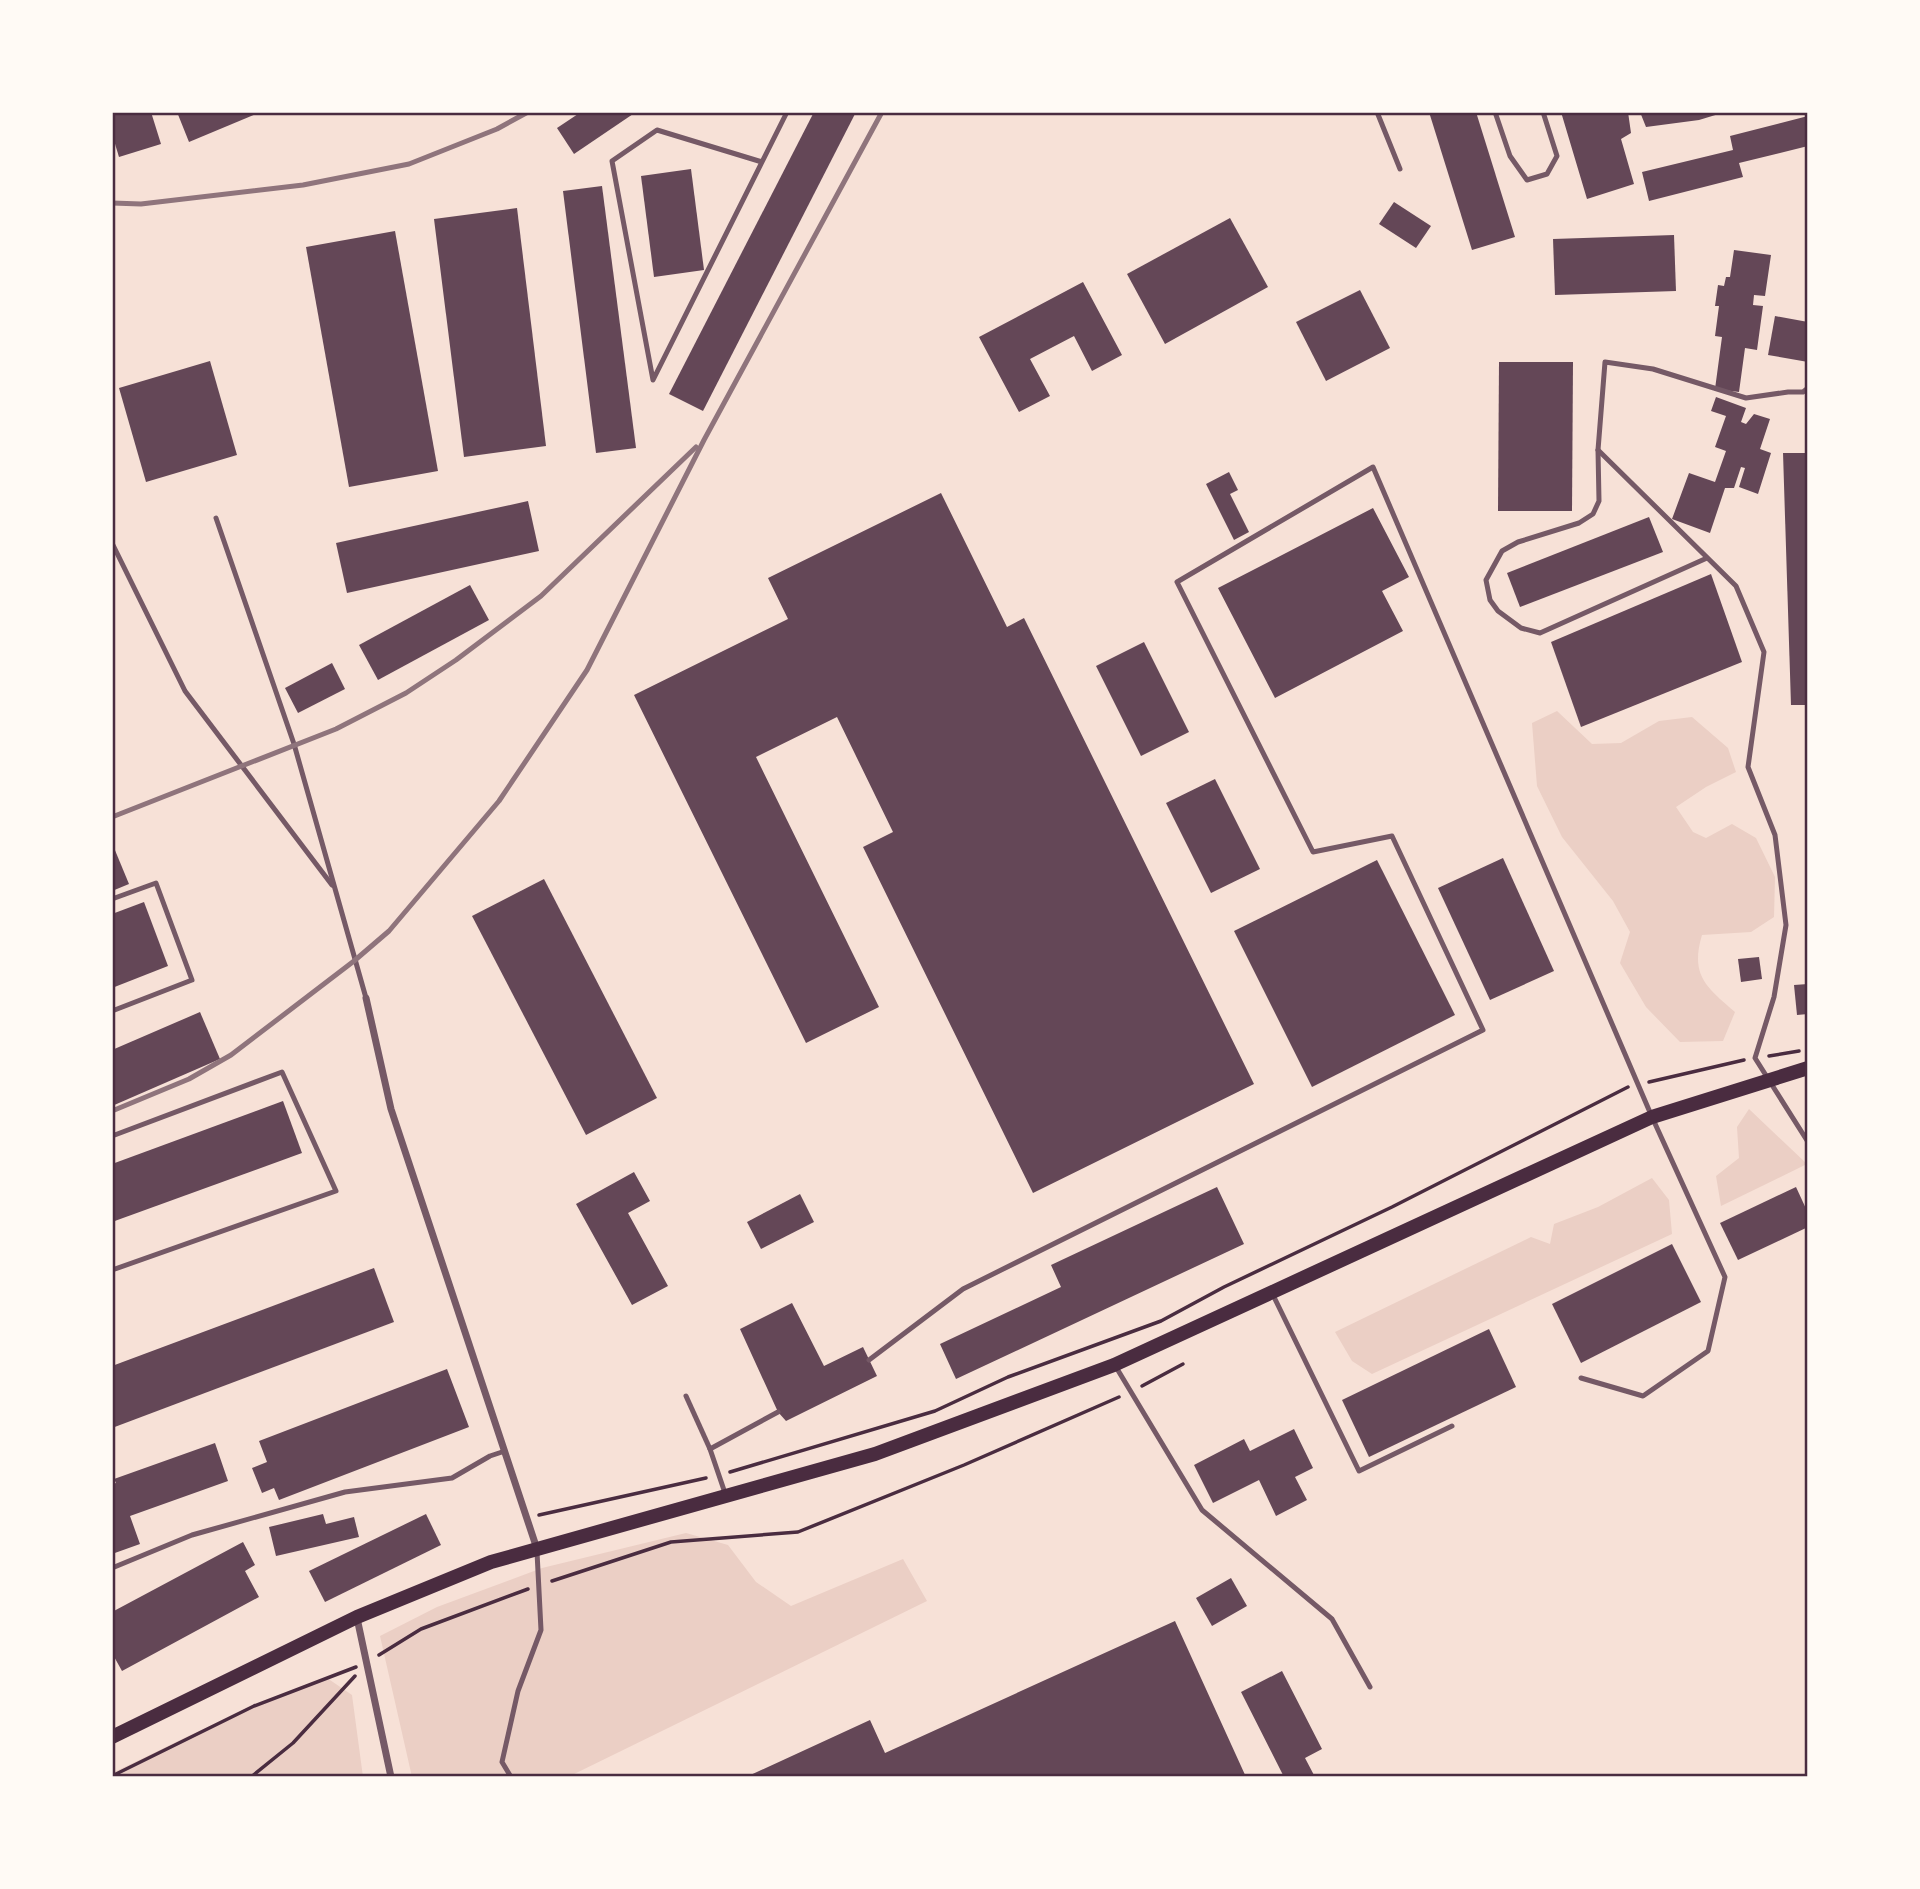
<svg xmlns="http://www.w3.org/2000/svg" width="1920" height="1889" font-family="'Libre Baskerville',serif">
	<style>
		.green { fill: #ebcfc5 }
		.building { fill: #644757 }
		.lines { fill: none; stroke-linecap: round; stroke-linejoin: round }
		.path { stroke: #4a2c40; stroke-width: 3.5 }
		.service { stroke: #755966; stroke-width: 5 }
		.minor { stroke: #755966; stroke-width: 7 }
		.secondary { stroke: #4a2c40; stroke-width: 14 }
		.rail { stroke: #8f747c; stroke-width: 5 }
		.neatline { fill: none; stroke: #4a2c40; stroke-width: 2.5 }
	</style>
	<rect width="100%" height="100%" fill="#f7e1d7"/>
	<g class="green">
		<path d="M1557,711L1592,744L1621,743L1659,721L1692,717L1728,748L1736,772L1706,787L1676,807L1693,832L1706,838L1732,824L1756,838L1775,877L1774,917L1751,932L1702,935C1690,975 1706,987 1735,1012L1723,1041L1680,1042L1646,1007L1620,963L1630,932L1613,901L1562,837L1537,786L1532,723Z"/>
		<polygon points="1749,1109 1807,1164 1721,1206 1716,1176 1739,1158 1737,1127"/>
		<polygon points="1652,1178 1669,1200 1672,1234 1372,1374 1352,1361 1335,1332 1531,1237 1550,1244 1554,1224 1598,1207"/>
		<polygon points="686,1533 728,1545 756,1582 791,1606 903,1559 927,1601 568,1777 412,1777 380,1636 437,1607 542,1568"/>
		<path d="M327,1678L352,1695L363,1777H112V1773C183,1739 252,1703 327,1678Z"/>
	</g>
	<g class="building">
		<polygon points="112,112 151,112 161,144 119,157 112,134"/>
		<polygon points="177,112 261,112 189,142"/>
		<polygon points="581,112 636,112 574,154 557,128"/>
		<polygon points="814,112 856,112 703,411 669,394"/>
		<polygon points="1429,112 1476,112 1515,237 1472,250"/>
		<polygon points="1561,112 1628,112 1631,133 1621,139 1634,184 1587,199"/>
		<polygon points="1640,112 1722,112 1722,113 1699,120 1646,127"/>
		<polygon points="1808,116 1808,146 1739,163 1743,177 1649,201 1642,172 1733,150 1730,136"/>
		<polygon points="691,169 704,270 654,277 641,176"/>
		<polygon points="602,186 636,448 596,453 563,191"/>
		<polygon points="1394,202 1431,226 1416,248 1379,224"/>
		<polygon points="517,208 546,446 464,457 434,219"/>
		<polygon points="1230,218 1268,287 1165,344 1127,274"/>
		<polygon points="395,231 438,471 349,487 306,247"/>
		<polygon points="1674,235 1676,291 1555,295 1553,239"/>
		<polygon points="1734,250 1771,255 1765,296 1754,295 1753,305 1763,306 1757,350 1745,348 1739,392 1715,389 1722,337 1715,336 1719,306 1715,306 1718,285 1724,286 1726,277 1730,277"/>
		<polygon points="1083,282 1122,355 1092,371 1074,336 1030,359 1050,396 1019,412 979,337"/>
		<polygon points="1360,290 1390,348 1326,381 1296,322"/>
		<polygon points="1775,316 1808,322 1808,362 1768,355"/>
		<polygon points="210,361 237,455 146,482 119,388"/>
		<polygon points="1499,362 1573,362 1572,511 1498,511"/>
		<polygon points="1716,397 1746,408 1741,422 1746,424 1754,414 1770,419 1760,449 1771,453 1758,494 1739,487 1745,468 1741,467 1734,488 1725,488 1710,533 1672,519 1689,473 1715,482 1726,451 1715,447 1726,416 1711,411"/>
		<polygon points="1783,453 1808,453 1808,705 1791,705"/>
		<polygon points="1229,472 1238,490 1230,494 1249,532 1234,540 1206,484"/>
		<polygon points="941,493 1007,627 1024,618 1254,1084 1033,1193 863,847 893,832 837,717 756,757 879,1007 806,1043 634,695 788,619 768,578"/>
		<polygon points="528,501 539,551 347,593 336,543"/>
		<polygon points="1373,508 1409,577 1382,591 1403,631 1275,698 1218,588"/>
		<polygon points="1649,517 1663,552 1520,607 1507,573"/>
		<polygon points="1711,574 1742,662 1581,727 1551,642"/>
		<polygon points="470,585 489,620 378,680 359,645"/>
		<polygon points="1144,642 1189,732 1141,756 1096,666"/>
		<polygon points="332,663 345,689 298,713 285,688"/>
		<polygon points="1215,779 1260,869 1211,893 1166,803"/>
		<polygon points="112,843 129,884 112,891"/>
		<polygon points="1503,858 1554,971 1490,1000 1438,888"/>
		<polygon points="1377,860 1455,1015 1312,1087 1234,931"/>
		<polygon points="544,879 657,1098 586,1135 472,916"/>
		<polygon points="144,902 168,966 112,988 112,914"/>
		<polygon points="1759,957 1762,979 1741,982 1738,959"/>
		<polygon points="1808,984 1808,1014 1797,1015 1794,985"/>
		<polygon points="200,1012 220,1059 112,1106 112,1050"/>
		<polygon points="283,1101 302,1153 112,1222 112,1164"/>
		<polygon points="634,1172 650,1201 628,1213 668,1286 632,1305 576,1204"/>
		<polygon points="1217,1187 1244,1244 956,1379 940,1344 1061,1287 1051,1265"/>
		<polygon points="1796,1187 1808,1213 1808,1227 1738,1260 1720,1223"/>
		<polygon points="800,1194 814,1222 761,1249 747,1222"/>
		<polygon points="1672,1244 1701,1302 1581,1363 1552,1304"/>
		<polygon points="374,1268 394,1322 112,1428 112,1366"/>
		<polygon points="792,1303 824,1366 863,1347 877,1376 786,1421 778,1412 740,1329"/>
		<polygon points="1489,1329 1516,1387 1369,1457 1342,1400"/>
		<polygon points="447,1369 469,1427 279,1500 274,1488 262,1493 252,1468 267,1462 259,1441"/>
		<polygon points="1294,1429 1313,1468 1295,1477 1307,1500 1276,1516 1259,1480 1213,1503 1194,1465 1244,1439 1250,1451"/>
		<polygon points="215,1443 228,1481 130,1516 140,1544 112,1554 112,1484 116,1483 114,1479"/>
		<polygon points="323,1514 326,1524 354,1517 359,1537 276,1556 269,1527"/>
		<polygon points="426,1514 441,1545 325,1602 309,1571"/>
		<polygon points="243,1542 255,1565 245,1571 259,1597 122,1671 112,1653 112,1612"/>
		<polygon points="1231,1578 1247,1606 1212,1626 1196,1598"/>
		<polygon points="1175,1621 1246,1777 746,1777 870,1720 885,1753"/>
		<polygon points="1282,1671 1322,1749 1305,1758 1315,1777 1284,1777 1241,1692"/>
	</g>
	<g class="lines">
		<g class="path">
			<polyline points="1769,1056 1799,1051"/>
			<polyline points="1649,1082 1744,1060"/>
			<polyline points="1142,1386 1183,1364"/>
			<polyline points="730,1472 935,1411 1008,1377 1161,1321 1224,1287 1392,1207 1628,1087"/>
			<polyline points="539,1515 706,1478"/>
			<polyline points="552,1581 671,1542 798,1532 964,1465 1119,1397"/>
			<polyline points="379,1655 421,1629 528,1589"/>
			<polyline points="112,1776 254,1706 356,1667"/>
			<polyline points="251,1777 293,1743 355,1676"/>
		</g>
		<g class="service">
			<polyline points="1377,112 1400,169"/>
			<polyline points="1495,112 1510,156 1527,180 1547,174 1557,156 1543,112"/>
			<polyline points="762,162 657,130 612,161 653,380 787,112"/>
			<polyline points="1598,450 1736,586 1764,652 1748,767 1775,835 1786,925 1774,997 1755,1058 1808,1142"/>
			<polyline points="216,518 294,744 366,998"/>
			<polyline points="112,543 185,691 332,885"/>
			<polyline points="1707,558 1540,633 1521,628 1498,611 1490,600 1486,580 1502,551 1518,542 1579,523 1593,514 1599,501 1598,450 1605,362 1653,369 1746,398 1788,392 1803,392 1808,388"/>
			<polyline points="112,899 156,883 192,980 112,1011"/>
			<polyline points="112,1136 282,1072 336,1191 112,1270"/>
			<polyline points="1273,1295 1359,1471 1452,1426"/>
			<polyline points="869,1360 963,1289 1483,1030 1392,836 1313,852 1177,582 1373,467 1652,1117 1725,1277 1708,1351 1643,1396 1581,1378"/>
			<polyline points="1116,1367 1202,1510 1332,1619 1370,1687"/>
			<polyline points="686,1396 710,1449"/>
			<polyline points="726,1496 710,1449 778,1412"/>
			<polyline points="112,1568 192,1535 345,1492 452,1478 490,1456 505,1451"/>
			<polyline points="511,1777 502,1762 518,1691 541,1630 537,1552"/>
		</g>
		<g class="minor">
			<polyline points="366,998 391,1109 537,1549"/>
			<polyline points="357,1618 391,1777"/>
		</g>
		<polyline class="secondary" points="112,1737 357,1617 491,1562 875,1454 1114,1365 1652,1117 1808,1068"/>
		<g class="rail">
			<polyline points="112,203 141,204 303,185 409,164 497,129 528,112"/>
			<polyline points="112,817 336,729 406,693 456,660 541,596 696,447"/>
			<polyline points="112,1111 189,1079 231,1055 354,961 389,931 499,801 587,670 704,440 882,112"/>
		</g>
	</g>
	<rect width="1920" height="1889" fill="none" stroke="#fffaf5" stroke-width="228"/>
	<rect x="114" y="114" width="1692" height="1661" class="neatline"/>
</svg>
